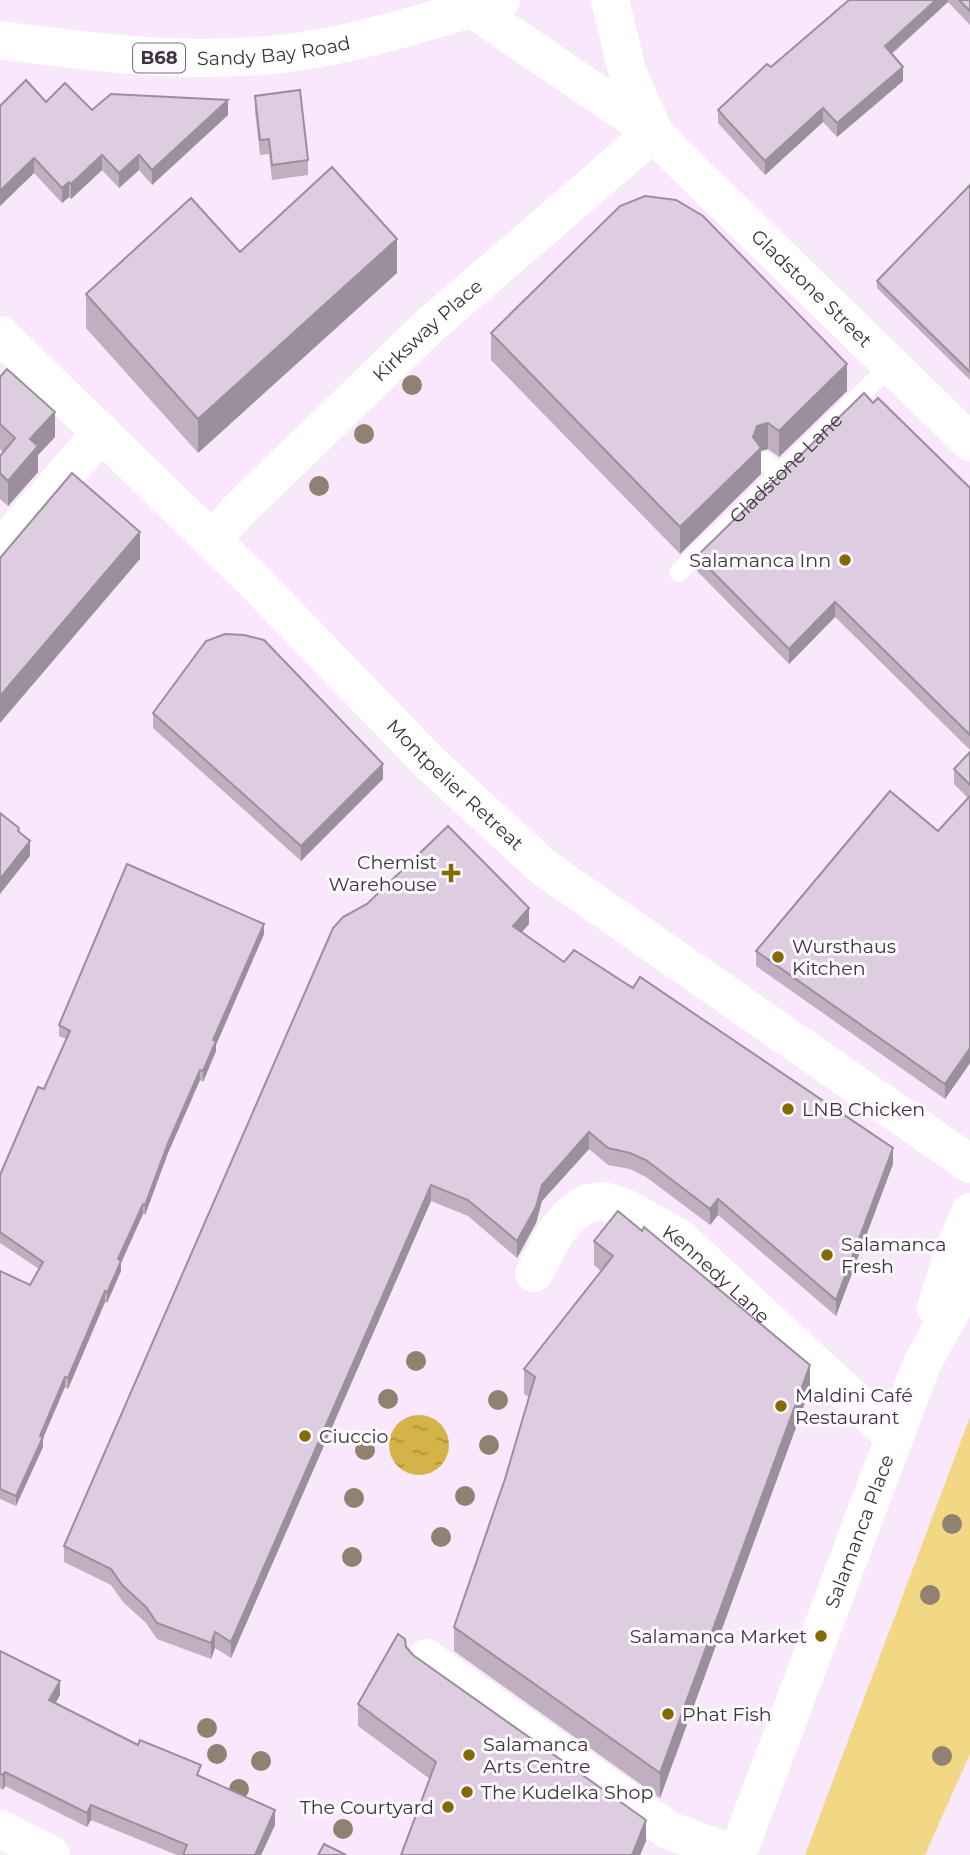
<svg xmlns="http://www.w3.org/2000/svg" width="970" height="1855" font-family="Montserrat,sans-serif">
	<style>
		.park { fill: #f2d785 }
		.water { fill: url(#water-ripples) }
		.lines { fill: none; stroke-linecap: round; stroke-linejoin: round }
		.lane { stroke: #fff; stroke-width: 19 }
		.street { stroke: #fff; stroke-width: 38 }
		.primary { stroke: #fff; stroke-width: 38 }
		.tree { fill: #908171 }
		.wall { fill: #bfafc1 }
		.shaded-wall { fill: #9b8f9d }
		.building { fill: #decce0; stroke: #9b8f9d; stroke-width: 2 }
		.poi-dot { fill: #836a04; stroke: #fdf9fe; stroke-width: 2.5 }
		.labels { text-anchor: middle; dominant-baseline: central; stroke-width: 6; stroke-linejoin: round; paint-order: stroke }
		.shield { fill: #fdf9fe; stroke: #777077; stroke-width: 2 }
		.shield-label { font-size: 18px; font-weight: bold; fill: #3d353d }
		.street-label { font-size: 19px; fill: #3d353d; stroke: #fdf9fe }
		.poi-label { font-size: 19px; fill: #3d353d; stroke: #fdf9fe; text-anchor: start }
	</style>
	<defs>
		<pattern id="water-ripples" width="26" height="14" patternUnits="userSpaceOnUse" patternTransform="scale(1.75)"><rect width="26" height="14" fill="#d4b349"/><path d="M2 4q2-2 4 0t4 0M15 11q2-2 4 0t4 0" fill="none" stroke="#ad923e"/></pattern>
	</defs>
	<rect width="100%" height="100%" fill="#f9e7fb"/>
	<polygon class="park" points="970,1417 970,1754 925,1855 805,1855"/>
	<circle class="water" cx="419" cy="1445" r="30"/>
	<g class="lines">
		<g class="lane">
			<polyline points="765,461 779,474"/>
			<path id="s1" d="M679,572L891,365"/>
		</g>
		<g class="street">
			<polyline points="610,0 628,74 654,132"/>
			<path id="s2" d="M471,8L654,132L676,156L970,442"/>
			<path id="s3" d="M0,335L251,578L430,763L543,867L970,1164"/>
			<path id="s4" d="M212,540L239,510L428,327L654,132"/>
			<polyline points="0,549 102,432"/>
			<path id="s5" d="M534,1273L555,1233L571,1214L588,1203L604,1201L628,1209L679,1238L894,1437"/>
			<polyline points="936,1308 954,1250 970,1212"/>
			<polyline points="426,1658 668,1830 737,1855"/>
			<polyline points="0,1829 51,1855"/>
			<path id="s6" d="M737,1855L922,1364L970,1276"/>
		</g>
		<path class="primary" id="s7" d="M0,40C106,54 214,68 320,48C381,37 441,17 501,0"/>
	</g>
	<g class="tree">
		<circle cx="412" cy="385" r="10"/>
		<circle cx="364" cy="434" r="10"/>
		<circle cx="319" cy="486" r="10"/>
		<circle cx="416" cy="1361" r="10"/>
		<circle cx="388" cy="1399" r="10"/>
		<circle cx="498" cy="1400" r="10"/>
		<circle cx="489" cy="1445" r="10"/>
		<circle cx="365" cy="1450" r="10"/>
		<circle cx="465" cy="1496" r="10"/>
		<circle cx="354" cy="1498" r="10"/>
		<circle cx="952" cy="1524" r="10"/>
		<circle cx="441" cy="1537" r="10"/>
		<circle cx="352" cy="1557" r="10"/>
		<circle cx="930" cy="1595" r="10"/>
		<circle cx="207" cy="1728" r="10"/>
		<circle cx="217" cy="1754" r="10"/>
		<circle cx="942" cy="1756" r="10"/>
		<circle cx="261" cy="1761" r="10"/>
		<circle cx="239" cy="1789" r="10"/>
		<circle cx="343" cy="1829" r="10"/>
	</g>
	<g class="wall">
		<polygon points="849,0 970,0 970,25 948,2 892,54 903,81 837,137 823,122 765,175 718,123 718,110 771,67"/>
		<polygon points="255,96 308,160 308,175 272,180 269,154 260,155 255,111"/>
		<polygon points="46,102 92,110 228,115 152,185 139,170 119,188 102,170 71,199 69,197 62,203 34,173 0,206 0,106"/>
		<polygon points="970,185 970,380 877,288 877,281"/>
		<polygon points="240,252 397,273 198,453 86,328 86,294"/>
		<polygon points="491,333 847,391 779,457 768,449 761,451 761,474 680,554 491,360"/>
		<polygon points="0,377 55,437 38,455 38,472 8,506 0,499 0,456 3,452 0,449"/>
		<polygon points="873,403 970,488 970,750 835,617 789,664 697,571 697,556"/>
		<polygon points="153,713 383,779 301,861 153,728"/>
		<polygon points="970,752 970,1063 945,1099 756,966 756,951 938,831 968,798 954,784 954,769"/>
		<polygon points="529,924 522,932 564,962 893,1164 836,1316 718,1215 710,1225 646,1177 630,1169 608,1165 589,1149 542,1201 536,1223 517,1258 468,1216 431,1201 231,1658 215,1648 211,1659 157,1639 146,1623 123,1602 111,1585 64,1562 64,1546 333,928"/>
		<polygon points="264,934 216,1045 216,1051 203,1082 200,1080 168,1153 145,1215 143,1214 121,1263 121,1271 107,1303 105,1302 68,1389 65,1387 43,1438 43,1447 16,1506 0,1499 0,1271 30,1285 39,1269 0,1243 0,1175 44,1089 66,1039 59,1036 59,1025"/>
		<polygon points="594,1241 810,1389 660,1798 454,1651 454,1627 505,1479 529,1397 524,1394 524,1369 601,1271 594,1265"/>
		<polygon points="406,1647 413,1655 646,1841 640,1855 401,1855 430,1779 358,1726 358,1704"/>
		<polygon points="0,1651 60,1695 55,1704 201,1777 275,1825 261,1855 177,1855 91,1820 87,1827 5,1786 3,1790 0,1788"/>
	</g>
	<g class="shaded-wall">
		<polygon points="936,0 948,0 948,2 885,59 885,46"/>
		<polygon points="903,67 903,81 837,137 837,123"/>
		<polygon points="228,100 228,115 152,185 152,170"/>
		<polygon points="823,108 823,122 765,175 765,161"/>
		<polygon points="102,155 102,170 71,199 71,184"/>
		<polygon points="139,155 139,170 119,188 119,173"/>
		<polygon points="34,158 34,173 0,206 0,191"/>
		<polygon points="69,182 69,197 62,203 62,188"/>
		<polygon points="397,239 397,273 198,453 198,419"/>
		<polygon points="847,364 847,391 779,457 779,431"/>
		<polygon points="55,412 55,437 38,455 38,472 8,506 8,481 30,439"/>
		<polygon points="768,423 768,449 761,451 761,474 680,554 680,527 753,437 757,426"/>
		<polygon points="140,532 140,559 0,723 0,696"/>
		<polygon points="835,602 835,617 789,664 789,649"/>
		<polygon points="383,764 383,779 301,861 301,846"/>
		<polygon points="30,841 30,856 0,894 0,879"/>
		<polygon points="529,908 529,924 513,942 513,926"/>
		<polygon points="264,924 264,934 216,1045 216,1051 203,1082 203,1071 213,1040"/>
		<polygon points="970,1048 970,1063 945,1099 945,1084"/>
		<polygon points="200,1070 200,1080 168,1153 145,1215 145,1205 168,1143"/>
		<polygon points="589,1132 589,1149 542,1201 536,1223 517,1258 517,1241 542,1185"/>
		<polygon points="893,1148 893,1164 836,1316 836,1300"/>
		<polygon points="431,1185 431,1201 231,1658 231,1642"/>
		<polygon points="718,1199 718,1215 710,1225 710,1209"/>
		<polygon points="143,1204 143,1214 121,1263 121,1271 107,1303 107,1293 118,1259"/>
		<polygon points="105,1291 105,1302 68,1389 68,1378"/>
		<polygon points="810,1365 810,1389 660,1798 660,1773"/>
		<polygon points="65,1377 65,1387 43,1438 43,1447 16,1506 16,1496"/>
		<polygon points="215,1632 215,1648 211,1659 211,1643"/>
		<polygon points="60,1681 60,1695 49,1715 49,1700"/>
		<polygon points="5,1772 5,1786 3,1790 3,1775"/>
		<polygon points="91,1805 91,1820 87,1827 87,1813"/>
		<polygon points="275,1810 275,1825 261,1855 255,1855"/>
		<polygon points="646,1820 646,1841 640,1855 632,1855"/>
	</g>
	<g class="building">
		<polygon points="849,0 936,0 885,46 903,67 837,123 823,108 765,161 718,110 767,64 771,67"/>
		<polygon points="959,0 970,0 970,11"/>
		<polygon points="26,80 46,102 65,83 92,110 111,94 228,100 152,170 139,155 119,173 102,155 71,184 69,182 62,188 34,158 0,191 0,106"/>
		<polygon points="300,90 308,160 272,165 269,139 260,140 255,96"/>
		<polygon points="332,167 397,239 198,419 86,294 191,198 240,252"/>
		<polygon points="970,185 970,372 877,281"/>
		<polygon points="645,196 676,200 703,216 847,364 779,431 768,423 757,426 753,437 761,448 680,527 491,333 620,206"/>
		<polygon points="7,369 55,412 30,439 38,446 8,481 0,473 0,456 15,438 0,424 0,377"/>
		<polygon points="864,393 873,403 878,398 970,488 970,735 835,602 789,649 697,556"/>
		<polygon points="72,473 140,532 0,696 0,558"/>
		<polygon points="225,634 244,635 264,640 383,764 301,846 153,713 206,641"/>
		<polygon points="970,752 970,785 954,769"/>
		<polygon points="890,791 938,831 970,796 970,1048 945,1084 756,951"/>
		<polygon points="0,813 19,828 18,831 30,841 0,879"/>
		<polygon points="448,826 529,908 513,926 564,962 574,950 633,988 640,977 893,1148 836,1300 718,1199 710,1209 646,1160 630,1153 608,1148 589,1132 542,1185 536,1207 517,1241 468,1200 431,1185 231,1642 215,1632 211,1643 157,1623 146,1607 123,1586 111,1569 64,1546 333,928 343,917 367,904"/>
		<polygon points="127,864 264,924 213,1040 216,1041 203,1071 200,1070 168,1143 145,1205 143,1204 118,1259 121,1261 107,1293 105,1291 68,1378 65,1377 40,1436 43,1437 16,1496 0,1489 0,1271 30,1285 43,1262 0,1232 0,1175 38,1087 44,1089 70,1031 59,1025"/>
		<polygon points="618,1211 642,1231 644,1227 810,1365 660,1773 454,1627 505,1479 535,1377 524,1369 613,1256 594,1241"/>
		<polygon points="398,1634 405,1639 406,1647 413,1655 646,1820 632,1855 401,1855 436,1762 358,1704"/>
		<polygon points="0,1651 60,1681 49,1700 138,1745 140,1740 201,1765 197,1775 275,1810 255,1855 183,1855 187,1845 91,1805 87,1813 5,1772 3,1775 0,1774"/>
		<polygon points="324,1844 346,1855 318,1855"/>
	</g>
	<g class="poi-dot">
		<circle cx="845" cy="560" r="7"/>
		<path d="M447.5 862.5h7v7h7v7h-7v7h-7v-7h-7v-7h7z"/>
		<circle cx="778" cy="957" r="7"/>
		<circle cx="788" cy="1109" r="7"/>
		<circle cx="827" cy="1255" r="7"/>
		<circle cx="781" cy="1406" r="7"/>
		<circle cx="305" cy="1436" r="7"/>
		<circle cx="821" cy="1636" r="7"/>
		<circle cx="668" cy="1714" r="7"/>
		<circle cx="469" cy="1755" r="7"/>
		<circle cx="467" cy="1792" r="7"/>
		<circle cx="448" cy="1807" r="7"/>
	</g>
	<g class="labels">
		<rect class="shield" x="133" y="43.5" width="52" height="29" rx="5"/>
		<g class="shield-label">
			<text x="159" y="58">B68</text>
		</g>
		<g class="street-label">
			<text stroke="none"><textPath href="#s7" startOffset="275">Sandy Bay Road</textPath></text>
			<text stroke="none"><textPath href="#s2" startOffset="443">Gladstone Street</textPath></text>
			<text stroke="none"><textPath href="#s4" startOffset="301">Kirksway Place</textPath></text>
			<text stroke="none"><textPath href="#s1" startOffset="149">Gladstone Lane</textPath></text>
			<text stroke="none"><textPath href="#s3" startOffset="640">Montpelier Retreat</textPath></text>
			<text stroke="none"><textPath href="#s5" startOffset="242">Kennedy Lane</textPath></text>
			<text stroke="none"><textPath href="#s6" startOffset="346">Salamanca Place</textPath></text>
		</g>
		<g class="poi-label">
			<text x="831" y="560" text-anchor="end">Salamanca Inn</text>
			<text x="437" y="862" text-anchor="end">Chemist<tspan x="437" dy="22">Warehouse</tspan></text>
			<text x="792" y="946">Wursthaus<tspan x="792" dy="22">Kitchen</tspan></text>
			<text x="802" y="1109">LNB Chicken</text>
			<text x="841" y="1244">Salamanca<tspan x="841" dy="22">Fresh</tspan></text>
			<text x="795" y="1395">Maldini Café<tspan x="795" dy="22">Restaurant</tspan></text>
			<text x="319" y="1436">Ciuccio</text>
			<text x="807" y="1636" text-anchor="end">Salamanca Market</text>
			<text x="682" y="1714">Phat Fish</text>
			<text x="483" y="1744">Salamanca<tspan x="483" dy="22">Arts Centre</tspan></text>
			<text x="481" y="1792">The Kudelka Shop</text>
			<text x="434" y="1807" text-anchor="end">The Courtyard</text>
		</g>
	</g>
</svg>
